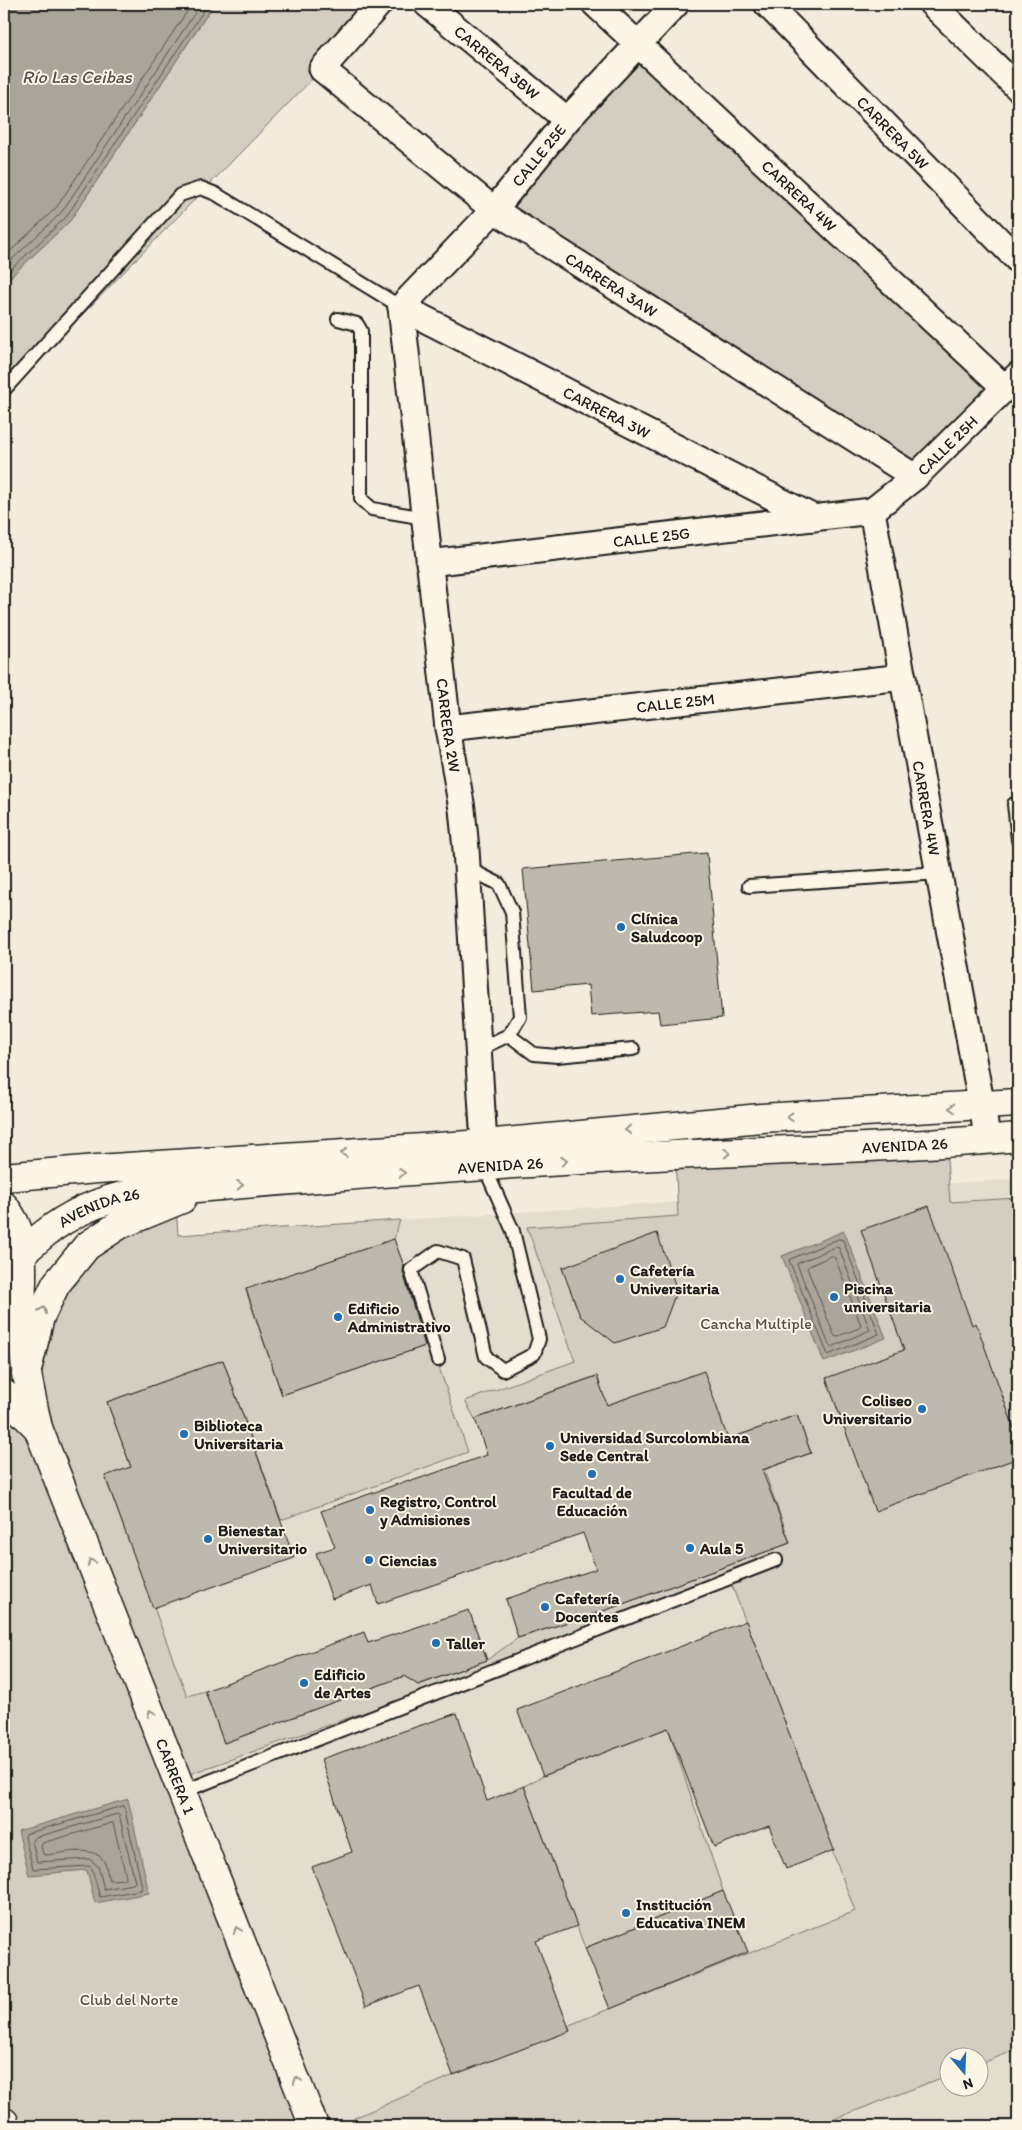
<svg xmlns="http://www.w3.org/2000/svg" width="1022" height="2130" font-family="Itim,sans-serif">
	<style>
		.built { fill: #e3ddcf; fill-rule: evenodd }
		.green { fill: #d3cec1; stroke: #78756e }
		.water { fill: #aaa59b; stroke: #716e68 }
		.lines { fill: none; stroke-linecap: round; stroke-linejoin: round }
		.shore { stroke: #55534f; stroke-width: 1 }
		.building { fill: #beb9ae; stroke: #1c1c1c }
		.lane-casing { stroke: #1c1c1c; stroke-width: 16 }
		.street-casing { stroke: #1c1c1c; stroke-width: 29 }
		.secondary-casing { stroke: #1c1c1c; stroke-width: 31 }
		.primary-casing { stroke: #1c1c1c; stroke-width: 31 }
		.lane { stroke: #fcf5e5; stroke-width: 12 }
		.street { stroke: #fcf5e5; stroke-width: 25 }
		.secondary { stroke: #fcf5e5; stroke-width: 28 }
		.primary { stroke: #fcf5e5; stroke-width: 28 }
		.oneway { stroke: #97938b }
		.poi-dot { fill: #1f6fb2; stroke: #fcf5e5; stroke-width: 2 }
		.labels { text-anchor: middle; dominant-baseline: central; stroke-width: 4; stroke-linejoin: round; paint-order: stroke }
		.street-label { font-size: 16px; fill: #1c1c1c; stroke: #fcf5e5 }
		.poi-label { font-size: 16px; font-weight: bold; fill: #1c1c1c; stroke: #fcf5e5; text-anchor: start }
		.park-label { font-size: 16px; fill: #53514e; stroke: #fcf5e5 }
		.water-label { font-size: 18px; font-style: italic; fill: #55534f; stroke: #fcf5e5 }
	</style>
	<rect width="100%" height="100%" fill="#f3ecdd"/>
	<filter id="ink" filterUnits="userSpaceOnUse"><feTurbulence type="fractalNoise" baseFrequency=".02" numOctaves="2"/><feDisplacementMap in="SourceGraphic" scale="10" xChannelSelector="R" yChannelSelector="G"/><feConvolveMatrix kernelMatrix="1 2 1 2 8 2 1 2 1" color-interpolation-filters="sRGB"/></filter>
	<g filter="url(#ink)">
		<path class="built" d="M1018,1179V2126H314L181,1777L206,1768L68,1411L73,1297L400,1220ZM950,2058H980V2088H950Z"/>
		<g class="green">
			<polygon points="214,4 379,4 322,69 4,395 4,283 70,221"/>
			<polygon points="638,46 1004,388 913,472 492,201"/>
			<polygon points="946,1145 950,1202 1018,1198 1018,2049 980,2064 980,2058 950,2058 949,2075 816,2126 358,2126 354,2118 579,2021 855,1911 731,1583 181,1777 314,2126 4,2126 4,1350 33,1425 40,1330 60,1286 175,1191 178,1235 400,1220 394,1239 246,1290 282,1395 431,1344 468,1452 281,1520 223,1360 107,1402 131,1467 105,1477 187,1696 205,1691 224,1743 404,1676 419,1685 487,1660 518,1638 609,1609 790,1543 764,1470 811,1453 797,1415 644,1468 704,1372 607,1405 596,1376 475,1419 465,1401 575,1361 527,1227 678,1216 675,1155"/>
			<polygon points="668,1728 723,1891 585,1948 524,1786 543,1776"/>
		</g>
		<g class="water">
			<polygon points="7,4 214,4 70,221 4,283 4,8"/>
			<polygon points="844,1231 886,1338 824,1362 782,1256"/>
			<polygon points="128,1799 149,1893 95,1903 87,1870 29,1875 18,1831"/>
		</g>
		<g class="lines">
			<g class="shore">
				<polyline points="4,257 56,208 192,4"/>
				<polyline points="4,267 61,213 201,4"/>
				<polyline points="4,276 66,217 208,4"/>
				<polygon points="839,1239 843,1240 879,1334 828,1355 789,1260"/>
				<polygon points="836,1247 839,1248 870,1330 832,1347 829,1345 797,1264"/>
				<polygon points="832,1256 835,1258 861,1325 859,1328 836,1337 834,1335 807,1268 809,1266"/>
				<polygon points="124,1806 142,1887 141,1890 100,1897 92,1869 89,1866 33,1869 25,1837 26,1834"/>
				<polygon points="119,1814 135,1882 133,1884 104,1889 98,1866 89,1859 37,1862 32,1841 34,1838"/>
				<path d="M113,1823L126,1876L124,1879L109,1880C107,1874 107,1867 104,1861C93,1844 62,1854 45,1855L43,1854L41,1846L43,1843Z"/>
			</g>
		</g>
		<g class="building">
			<polygon points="707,853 722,1018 660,1024 658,1011 591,1016 588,985 534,990 523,869"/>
			<polygon points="929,1206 972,1325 976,1323 1018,1439 1018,1458 875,1511 826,1378 904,1350 861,1230"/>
			<polygon points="657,1233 677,1290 663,1327 615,1343 580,1316 562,1268"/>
			<polygon points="394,1239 404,1266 403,1272 425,1346 282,1395 246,1289"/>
			<polygon points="223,1360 294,1558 153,1608 105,1476 131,1467 107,1402"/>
			<polygon points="704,1371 728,1439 797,1415 811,1453 762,1470 790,1543 609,1609 518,1638 506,1599 596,1569 583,1533 378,1604 372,1585 332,1599 316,1553 335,1547 321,1511 409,1480 409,1482 487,1455 475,1419 597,1376 607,1405"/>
			<polygon points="469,1610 487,1660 418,1685 404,1676 224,1743 205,1691 364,1632 368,1643"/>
			<polygon points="746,1621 834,1850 786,1869 769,1826 714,1847 668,1728 543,1776 517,1710"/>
			<polygon points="457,1713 487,1801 524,1786 577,1926 536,1941 570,2031 453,2075 419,1986 366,2006 312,1867 352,1852 321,1759"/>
			<polygon points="723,1891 748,1952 610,2009 585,1948"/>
		</g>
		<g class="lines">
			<defs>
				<g id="lane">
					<polyline points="338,319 357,324 361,331 361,499 372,509 425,518"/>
					<polyline points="4,390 180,195 201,188 216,194 401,307"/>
					<polyline points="1014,804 1018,840"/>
					<polyline points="467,868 499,884 512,912 520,1017 509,1035 479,1049"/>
					<polyline points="749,886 939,873"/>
					<polyline points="509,1035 534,1054 557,1056 633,1049"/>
					<polyline points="438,1360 411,1270 438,1251 463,1259 486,1357 503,1370 534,1354 539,1339 513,1231 484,1166"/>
					<polyline points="182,1792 776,1560"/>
				</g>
				<g id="street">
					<path id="s1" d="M379,4L322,69L494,210L915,477"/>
					<path id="s2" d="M427,4L567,120"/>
					<path id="s3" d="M595,4L1005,388"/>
					<path id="s4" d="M767,4L1018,260"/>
					<polyline points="932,4 1018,88"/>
					<path id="s5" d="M401,307L448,728L462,809L466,849L484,1144"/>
					<path id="s6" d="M401,307L814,518"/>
					<path id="s7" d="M401,307L494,210L567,120L676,4"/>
					<path id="s8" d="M872,511L988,1140"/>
					<path id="s9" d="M872,511L915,477L1018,375"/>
					<path id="s10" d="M429,563L872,511"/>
					<path id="s11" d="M448,728L903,677"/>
				</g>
				<g id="secondary">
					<path id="s12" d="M4,1206C24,1231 22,1250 22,1281C21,1301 22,1322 23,1342C25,1372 32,1399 38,1428L314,2126"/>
					<polyline points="4,1394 38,1428"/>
					<polyline points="4,2122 4,2126"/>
				</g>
				<g id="primary">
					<polyline points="4,1177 97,1169 484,1144 761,1118 1018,1103"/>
					<path id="s13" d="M4,1267C18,1258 30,1246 43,1235C69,1214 98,1201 131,1194C312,1177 493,1164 675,1155C789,1149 904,1148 1018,1137"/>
					<polyline points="26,1374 40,1317 56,1284 87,1246 119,1225 182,1199"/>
				</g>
			</defs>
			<use href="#lane" class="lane-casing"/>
			<use href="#street" class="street-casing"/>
			<use href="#secondary" class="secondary-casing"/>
			<use href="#primary" class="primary-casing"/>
			<use href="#lane" class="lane"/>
			<use href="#street" class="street"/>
			<use href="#secondary" class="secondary"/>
			<use href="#primary" class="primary"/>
		</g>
		<defs><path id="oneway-chevron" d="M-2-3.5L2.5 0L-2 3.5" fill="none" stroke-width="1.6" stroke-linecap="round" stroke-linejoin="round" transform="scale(1.25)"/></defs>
		<g class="oneway">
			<use href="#oneway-chevron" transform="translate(952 1108) rotate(177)"/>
			<use href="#oneway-chevron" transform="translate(790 1117) rotate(177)"/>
			<use href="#oneway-chevron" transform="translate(628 1130) rotate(175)"/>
			<use href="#oneway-chevron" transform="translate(344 1153) rotate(176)"/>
			<use href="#oneway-chevron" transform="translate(727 1153) rotate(-2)"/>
			<use href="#oneway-chevron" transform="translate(564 1161) rotate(-4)"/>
			<use href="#oneway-chevron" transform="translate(402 1173) rotate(-4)"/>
			<use href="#oneway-chevron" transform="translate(240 1185) rotate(-4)"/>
			<use href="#oneway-chevron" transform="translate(43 1310) rotate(-66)"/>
			<use href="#oneway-chevron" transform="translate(91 1562) rotate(-112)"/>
			<use href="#oneway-chevron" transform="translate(151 1713) rotate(-111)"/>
			<use href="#oneway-chevron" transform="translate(237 1930) rotate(-112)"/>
			<use href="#oneway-chevron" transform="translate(297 2080) rotate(-111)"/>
		</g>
	</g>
	<g class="poi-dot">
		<circle cx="621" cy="927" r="5"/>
		<circle cx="620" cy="1279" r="5"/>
		<circle cx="834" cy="1297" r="5"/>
		<circle cx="338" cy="1317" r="5"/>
		<circle cx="922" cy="1409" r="5"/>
		<circle cx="184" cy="1434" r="5"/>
		<circle cx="550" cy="1446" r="5"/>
		<circle cx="592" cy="1474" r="5"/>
		<circle cx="370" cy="1510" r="5"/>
		<circle cx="208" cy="1539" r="5"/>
		<circle cx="690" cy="1548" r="5"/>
		<circle cx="369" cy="1560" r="5"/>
		<circle cx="545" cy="1607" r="5"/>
		<circle cx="436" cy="1643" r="5"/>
		<circle cx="304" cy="1683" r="5"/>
		<circle cx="626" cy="1913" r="5"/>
	</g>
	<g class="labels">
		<g class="street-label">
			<text stroke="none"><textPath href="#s2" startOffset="91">CARRERA 3BW</textPath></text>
			<text stroke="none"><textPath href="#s4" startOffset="180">CARRERA 5W</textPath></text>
			<text stroke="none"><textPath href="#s7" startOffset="205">CALLE 25E</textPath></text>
			<text stroke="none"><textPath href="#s3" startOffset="280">CARRERA 4W</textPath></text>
			<text stroke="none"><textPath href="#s1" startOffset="448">CARRERA 3AW</textPath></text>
			<text stroke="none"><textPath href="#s6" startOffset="231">CARRERA 3W</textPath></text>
			<text stroke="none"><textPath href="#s9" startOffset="100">CALLE 25H</textPath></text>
			<text stroke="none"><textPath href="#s10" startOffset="224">CALLE 25G</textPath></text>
			<text stroke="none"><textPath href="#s11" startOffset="229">CALLE 25M</textPath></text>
			<text stroke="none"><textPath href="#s5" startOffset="421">CARRERA 2W</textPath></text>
			<text stroke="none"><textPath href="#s8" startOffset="302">CARRERA 4W</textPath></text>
			<text stroke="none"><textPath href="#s13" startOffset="924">AVENIDA 26</textPath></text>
			<text stroke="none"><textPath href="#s13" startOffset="519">AVENIDA 26</textPath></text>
			<text stroke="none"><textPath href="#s13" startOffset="114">AVENIDA 26</textPath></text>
			<text stroke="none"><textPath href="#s12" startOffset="602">CARRERA 1</textPath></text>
		</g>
		<g class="poi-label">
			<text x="631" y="918">Clínica<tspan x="631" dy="18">Saludcoop</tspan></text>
			<text x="630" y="1270">Cafetería<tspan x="630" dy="18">Universitaria</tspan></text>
			<text x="844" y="1288">Piscina<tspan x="844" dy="18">universitaria</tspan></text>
			<text x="348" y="1308">Edificio<tspan x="348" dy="18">Administrativo</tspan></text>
			<text x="912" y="1400" text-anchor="end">Coliseo<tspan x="912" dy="18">Universitario</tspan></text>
			<text x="194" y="1425">Biblioteca<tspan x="194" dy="18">Universitaria</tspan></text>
			<text x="560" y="1437">Universidad Surcolombiana<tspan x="560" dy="18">Sede Central</tspan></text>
			<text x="592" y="1492" text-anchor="middle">Facultad de<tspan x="592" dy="18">Educación</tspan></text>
			<text x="380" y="1501">Registro, Control<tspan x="380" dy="18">y Admisiones</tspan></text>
			<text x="218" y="1530">Bienestar<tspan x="218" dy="18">Universitario</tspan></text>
			<text x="700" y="1548">Aula 5</text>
			<text x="379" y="1560">Ciencias</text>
			<text x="555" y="1598">Cafetería<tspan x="555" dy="18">Docentes</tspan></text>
			<text x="446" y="1643">Taller</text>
			<text x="314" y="1674">Edificio<tspan x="314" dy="18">de Artes</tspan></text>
			<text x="636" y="1904">Institución<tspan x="636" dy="18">Educativa INEM</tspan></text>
		</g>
		<g class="park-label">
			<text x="756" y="1323">Cancha Multiple</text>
			<text x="129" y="1999">Club del Norte</text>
		</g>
		<g class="water-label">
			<text x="77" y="77">Río Las Ceibas</text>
		</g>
	</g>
	<rect width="1022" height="2130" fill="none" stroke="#fcf5e5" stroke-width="20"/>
	<rect x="10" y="10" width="1002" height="2110" fill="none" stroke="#1c1c1c" stroke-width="2" filter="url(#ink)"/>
	<g transform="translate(964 2072) rotate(161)"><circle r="24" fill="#fcf5e5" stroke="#a29e95"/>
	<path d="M0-4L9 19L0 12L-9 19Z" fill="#1f6fb2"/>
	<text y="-8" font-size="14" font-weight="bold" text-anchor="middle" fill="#1c1c1c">N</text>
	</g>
</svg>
